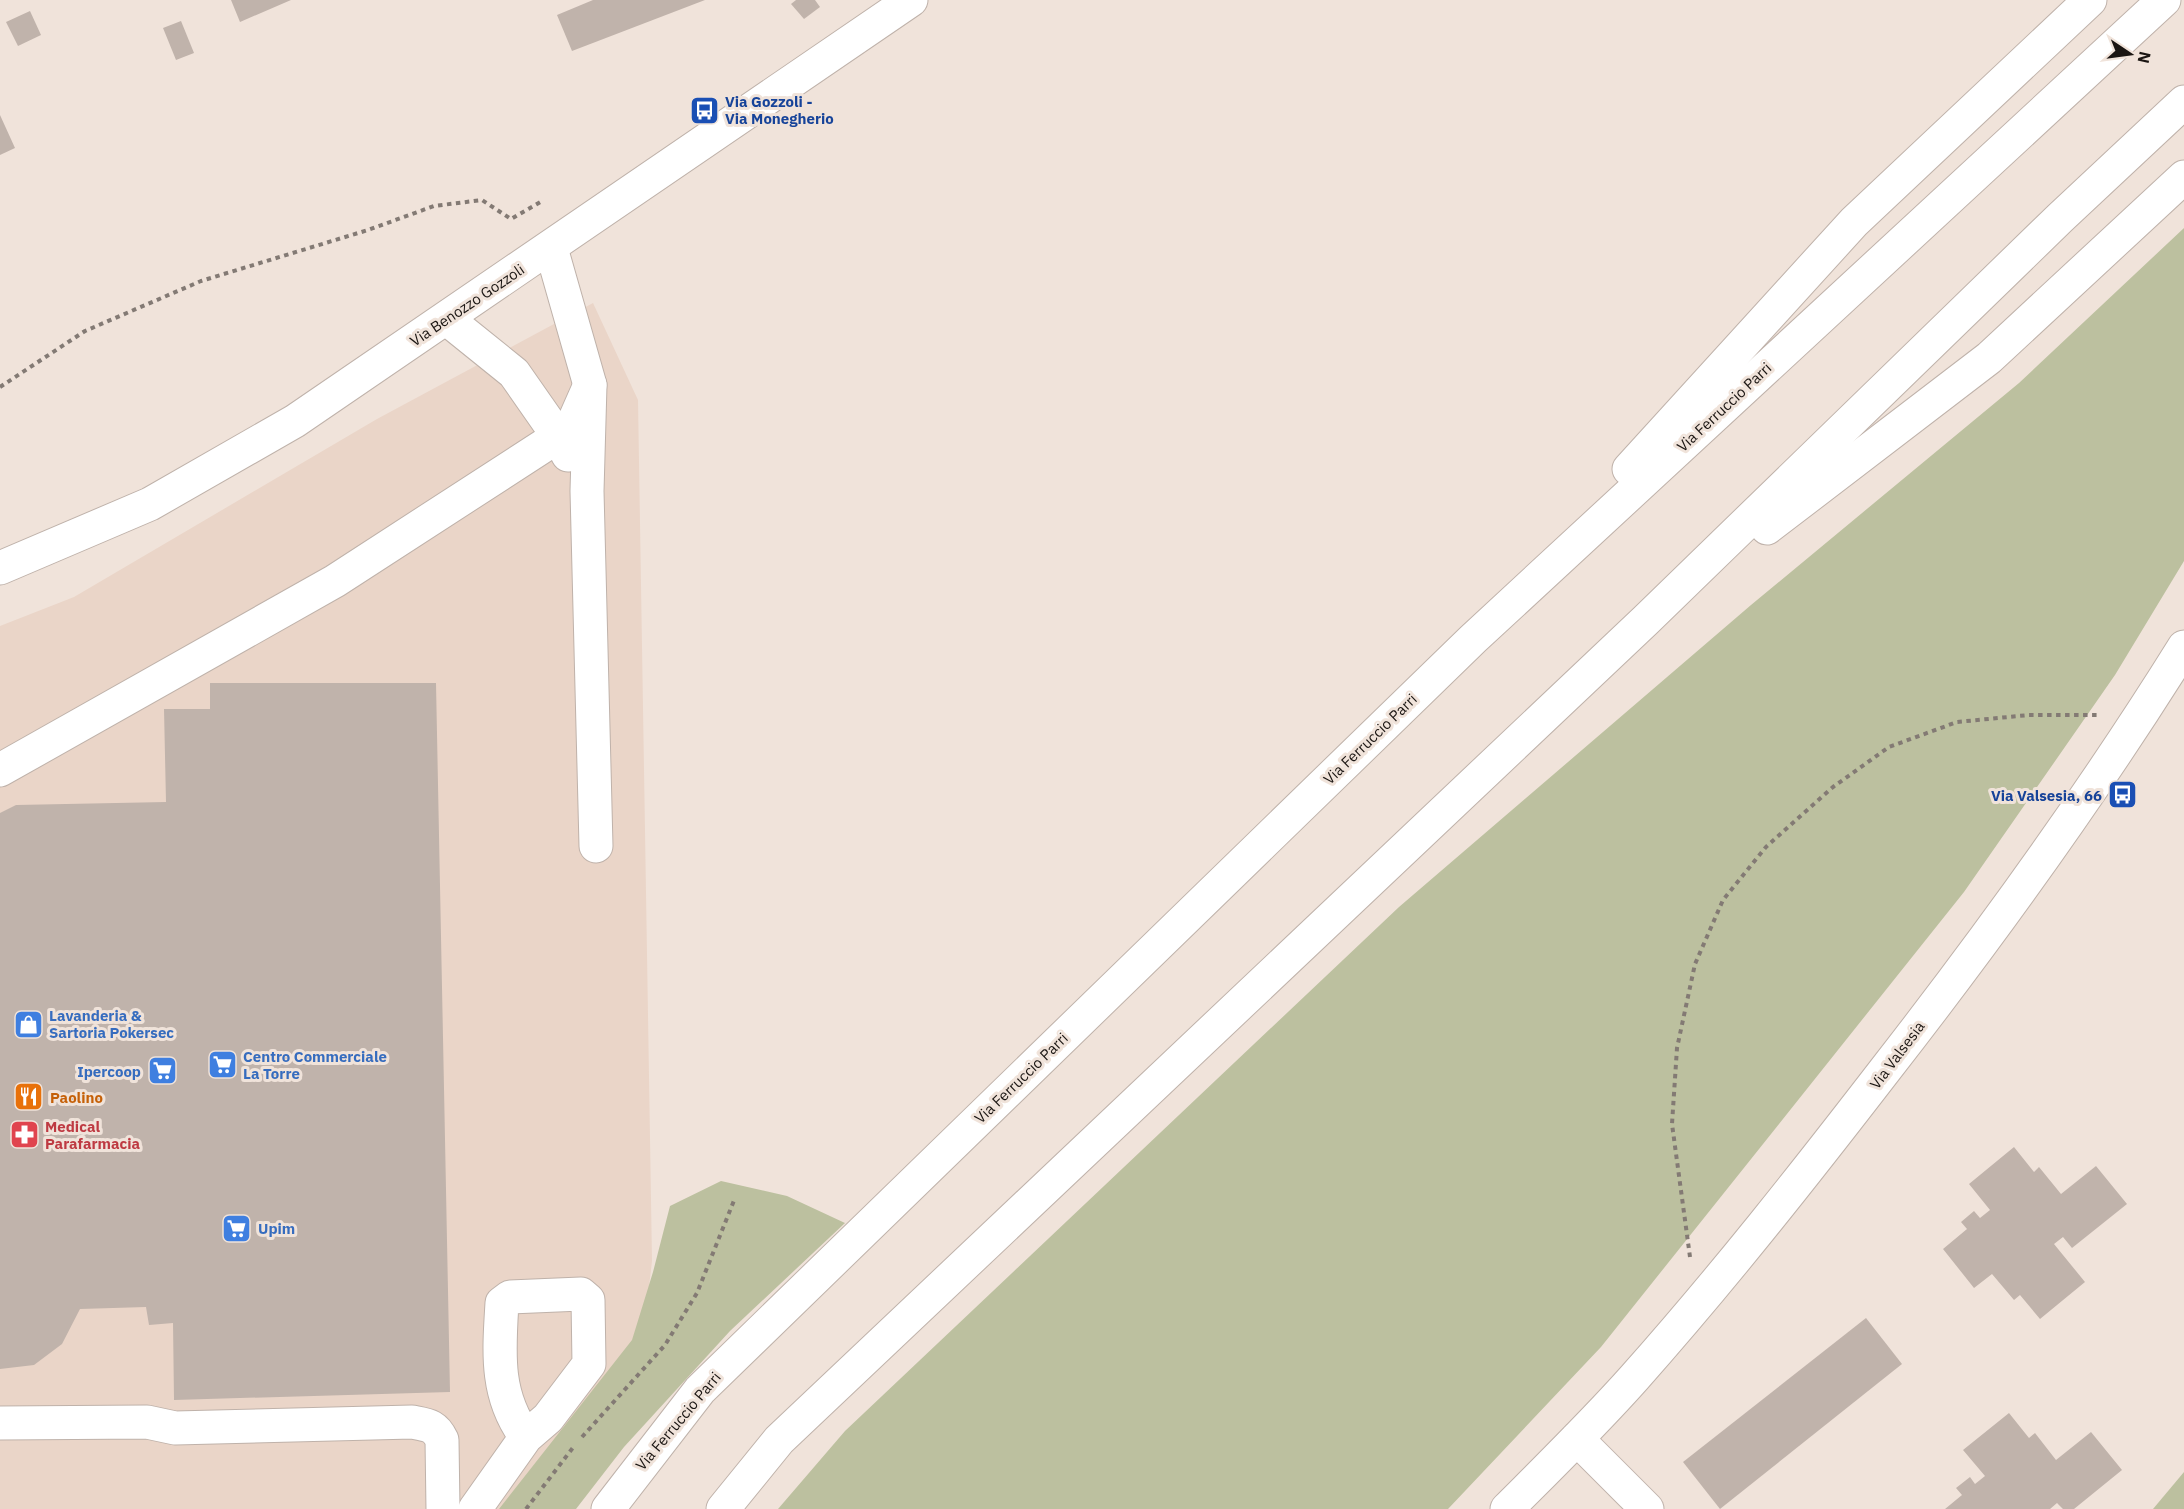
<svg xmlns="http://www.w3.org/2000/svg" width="2184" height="1509" font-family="'IBM Plex Sans',sans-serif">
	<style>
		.built { fill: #ead5c8 }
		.green { fill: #bcc09f }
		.building { fill: #c0b3ab }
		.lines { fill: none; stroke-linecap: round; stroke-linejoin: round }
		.minor-casing { stroke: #bfb2aa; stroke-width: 35 }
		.major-casing { stroke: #bfb2aa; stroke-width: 35 }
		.path { stroke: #837a74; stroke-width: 4; stroke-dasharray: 4.5 4.5; stroke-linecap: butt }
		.minor { stroke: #fff; stroke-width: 33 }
		.major { stroke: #fff; stroke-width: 33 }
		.labels { text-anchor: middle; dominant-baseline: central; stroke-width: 6; stroke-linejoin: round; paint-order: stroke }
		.transit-label { font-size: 15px; font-weight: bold; fill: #164399; stroke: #f0e3da; text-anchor: start }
		.street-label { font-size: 15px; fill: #1a1512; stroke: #f0e3da }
		.shop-label { font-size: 15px; font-weight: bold; fill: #366cbe; stroke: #f0e3da; text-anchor: start }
		.food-label { font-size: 15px; font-weight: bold; fill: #c56008; stroke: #f0e3da; text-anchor: start }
		.health-label { font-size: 15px; font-weight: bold; fill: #be3a42; stroke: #f0e3da; text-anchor: start }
	</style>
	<rect width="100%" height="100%" fill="#f0e3da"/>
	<polygon class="built" points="593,303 638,400 652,1261 643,1338 509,1509 0,1509 0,626 74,597 377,419"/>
	<g class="green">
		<polygon points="2184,228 2184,561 2115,675 1964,892 1601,1347 1448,1509 778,1509 845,1431 1399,907 1751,605 2019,383"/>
		<polygon points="721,1181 787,1196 845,1223 730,1331 624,1447 576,1509 499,1509 632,1340 653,1272 670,1206"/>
		<polygon points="2184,1472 2184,1509 2153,1509"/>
	</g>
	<g class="building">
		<polygon points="231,0 291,0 240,22"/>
		<polygon points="593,0 705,0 572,51 557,15"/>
		<polygon points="796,0 815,0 820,7 804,19 791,4"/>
		<polygon points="30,11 41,35 18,46 6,22"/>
		<polygon points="181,21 194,53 176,60 163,28"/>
		<polygon points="0,115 15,148 0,155"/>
		<polygon points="210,683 436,683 450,1392 174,1400 173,1323 149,1325 146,1307 80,1309 62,1344 34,1365 0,1369 0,813 16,805 166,802 164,709 210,709"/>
		<polygon points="2014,1147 2034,1172 2039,1167 2061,1194 2096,1166 2127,1204 2072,1248 2063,1237 2054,1244 2085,1282 2040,1319 2020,1295 2014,1300 1992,1274 1974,1288 1943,1249 1967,1229 1961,1222 1974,1211 1980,1218 1990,1210 1969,1184"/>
		<polygon points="1866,1318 1902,1364 1720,1509 1683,1462"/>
		<polygon points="2009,1413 2029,1438 2035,1433 2056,1460 2091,1432 2122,1470 2074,1509 2063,1509 2057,1503 2050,1509 1945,1509 1962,1495 1956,1488 1970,1477 1975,1484 1985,1476 1963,1450"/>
	</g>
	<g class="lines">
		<defs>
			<g id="minor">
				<polyline points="551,248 590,385 587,491 596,846"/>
				<polyline points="447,319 514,373 558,436 568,455"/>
				<polyline points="0,568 150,504 295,421 911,0"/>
				<polyline points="0,770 335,581 571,428 590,385"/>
				<path d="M0,1423L147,1422L175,1428L412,1422C428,1425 435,1425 442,1440L443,1509"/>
				<polyline points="1577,1439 1647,1509"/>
				<path d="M475,1509L526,1437L548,1418L589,1364L588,1300L581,1294L510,1297L502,1303C499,1352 495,1396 526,1437"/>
				<path d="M1507,1509C1550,1466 1594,1423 1634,1378C1722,1279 1804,1175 1885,1070C1991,934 2093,793 2184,647"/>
			</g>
			<g id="major">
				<polyline points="1629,469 1854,222 2090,0"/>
				<polyline points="1767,528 1989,358 2184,177"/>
				<polyline points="608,1509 700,1390 1473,639 2164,0"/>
				<polyline points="723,1509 779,1440 1646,620 2060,218 2184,102"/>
			</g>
		</defs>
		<use href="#minor" class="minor-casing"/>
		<use href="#major" class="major-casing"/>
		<g class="path">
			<polyline points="0,387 85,331 201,281 368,230 434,206 482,200 511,219 542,201"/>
			<polyline points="1690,1257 1672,1124 1677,1048 1695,964 1723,900 1766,847 1833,787 1889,747 1957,722 2029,715 2097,715"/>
			<polyline points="582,1437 665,1345 697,1293 735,1198"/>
			<polyline points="526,1509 575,1445"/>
		</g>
		<use href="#minor" class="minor"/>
		<use href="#major" class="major"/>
	</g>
	<defs>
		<symbol id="bus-square" viewBox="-11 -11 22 22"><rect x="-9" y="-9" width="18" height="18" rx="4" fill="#1a4fb4" stroke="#f0e3da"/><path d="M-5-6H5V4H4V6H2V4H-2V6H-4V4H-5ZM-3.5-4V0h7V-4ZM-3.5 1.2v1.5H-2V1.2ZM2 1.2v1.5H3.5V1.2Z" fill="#fff"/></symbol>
		<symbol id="shop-square" viewBox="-11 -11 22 22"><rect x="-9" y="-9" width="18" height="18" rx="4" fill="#3f7fe0" stroke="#f0e3da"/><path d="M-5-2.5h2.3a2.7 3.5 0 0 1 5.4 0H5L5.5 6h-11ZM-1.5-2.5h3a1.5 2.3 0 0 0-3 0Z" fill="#fff"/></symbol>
		<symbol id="supermarket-square" viewBox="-11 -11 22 22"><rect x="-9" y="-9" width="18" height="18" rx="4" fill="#3f7fe0" stroke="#f0e3da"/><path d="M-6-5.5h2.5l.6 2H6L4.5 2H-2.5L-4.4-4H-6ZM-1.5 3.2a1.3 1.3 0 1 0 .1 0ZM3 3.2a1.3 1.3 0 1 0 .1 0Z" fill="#fff"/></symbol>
		<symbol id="restaurant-square" viewBox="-11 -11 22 22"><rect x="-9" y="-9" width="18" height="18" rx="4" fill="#e8710a" stroke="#f0e3da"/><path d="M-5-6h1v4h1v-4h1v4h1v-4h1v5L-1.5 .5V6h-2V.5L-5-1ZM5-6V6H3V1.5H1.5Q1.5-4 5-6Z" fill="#fff"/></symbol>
		<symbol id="pharmacy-square" viewBox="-11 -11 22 22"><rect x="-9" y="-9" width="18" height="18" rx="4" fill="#e0444e" stroke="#f0e3da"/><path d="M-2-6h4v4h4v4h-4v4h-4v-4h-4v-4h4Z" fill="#fff"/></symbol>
	</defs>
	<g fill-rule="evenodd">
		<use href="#bus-square" x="688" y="94" width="33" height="33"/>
		<use href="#bus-square" x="2106" y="778" width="33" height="33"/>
		<use href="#shop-square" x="12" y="1008" width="33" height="33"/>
		<use href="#supermarket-square" x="206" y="1048" width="33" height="33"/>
		<use href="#supermarket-square" x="146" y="1054" width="33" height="33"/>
		<use href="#restaurant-square" x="12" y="1080" width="33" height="33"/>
		<use href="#pharmacy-square" x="8" y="1118" width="33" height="33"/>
		<use href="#supermarket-square" x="220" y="1212" width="33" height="33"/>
	</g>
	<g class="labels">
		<g class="transit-label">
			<text x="725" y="101">Via Gozzoli -<tspan x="725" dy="17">Via Monegherio</tspan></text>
			<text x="2102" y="795" text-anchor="end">Via Valsesia, 66</text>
		</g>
		<g class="street-label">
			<text transform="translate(467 305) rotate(-34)">Via Benozzo Gozzoli</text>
			<text transform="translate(1724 407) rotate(-43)">Via Ferruccio Parri</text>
			<text transform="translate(1370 739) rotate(-44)">Via Ferruccio Parri</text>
			<text transform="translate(1897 1055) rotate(-53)">Via Valsesia</text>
			<text transform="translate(1021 1078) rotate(-44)">Via Ferruccio Parri</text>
			<text transform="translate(678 1421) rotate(-50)">Via Ferruccio Parri</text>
		</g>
		<g class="shop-label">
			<text x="49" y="1015">Lavanderia &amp;<tspan x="49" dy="17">Sartoria Pokersec</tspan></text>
			<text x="243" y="1056">Centro Commerciale<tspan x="243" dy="17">La Torre</tspan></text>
			<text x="141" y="1071" text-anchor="end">Ipercoop</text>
			<text x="258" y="1228">Upim</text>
		</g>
		<g class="food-label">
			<text x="50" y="1097">Paolino</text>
		</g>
		<g class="health-label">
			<text x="45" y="1126">Medical<tspan x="45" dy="17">Parafarmacia</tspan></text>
		</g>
	</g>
	<g transform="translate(2130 54) rotate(103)" stroke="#f0e3da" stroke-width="4.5" paint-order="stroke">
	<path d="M0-4.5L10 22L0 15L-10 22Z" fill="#1a1512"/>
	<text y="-9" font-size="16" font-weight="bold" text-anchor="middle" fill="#1a1512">N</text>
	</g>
</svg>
